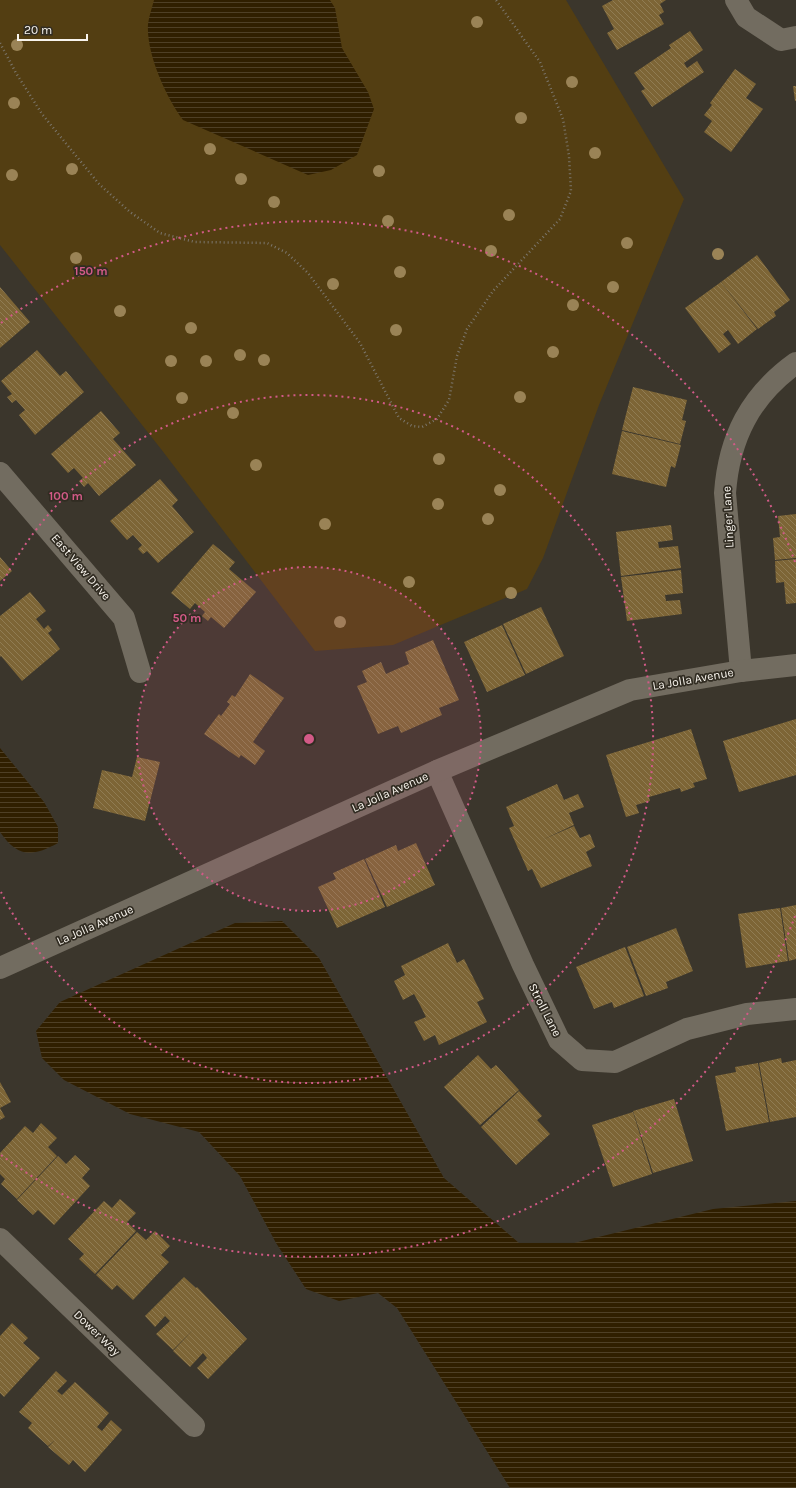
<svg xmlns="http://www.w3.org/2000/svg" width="796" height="1488" font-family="Karla,sans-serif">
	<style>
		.green { fill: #533e12 }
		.water { fill: url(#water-rules) }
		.building { fill: url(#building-back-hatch) }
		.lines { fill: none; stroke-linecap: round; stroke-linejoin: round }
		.path { stroke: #7c776e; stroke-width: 2.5; stroke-dasharray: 1 3; stroke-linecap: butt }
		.minor { stroke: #726c60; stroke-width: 22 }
		.tree { fill: #9a8356 }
		.ring { fill: none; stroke: #d25a87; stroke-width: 2; stroke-dasharray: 2 4 }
		.labels { text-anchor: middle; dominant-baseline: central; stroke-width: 3.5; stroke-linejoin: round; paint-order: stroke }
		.street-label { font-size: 12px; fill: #f8f4ed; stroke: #312c22 }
		.centre { fill: #d25a87; stroke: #312c22; stroke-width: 2 }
		.ring-label { font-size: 12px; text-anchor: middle; font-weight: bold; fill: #d25a87; stroke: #312c22; stroke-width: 3.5; stroke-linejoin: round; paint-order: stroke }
	</style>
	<defs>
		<pattern id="water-rules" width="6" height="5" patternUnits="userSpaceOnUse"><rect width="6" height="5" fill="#301f00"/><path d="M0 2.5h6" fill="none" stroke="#4f4026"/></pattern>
		<pattern id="building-back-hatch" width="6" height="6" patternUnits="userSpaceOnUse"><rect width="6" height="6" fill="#7d6536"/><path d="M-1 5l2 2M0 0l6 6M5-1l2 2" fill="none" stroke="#907c53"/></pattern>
	</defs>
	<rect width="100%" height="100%" fill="#3b362c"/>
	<polygon class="green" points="0,0 566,0 684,199 599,405 543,558 527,589 393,645 315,651 161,449 0,245"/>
	<g class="water">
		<path d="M154,0H330L335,8L342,48L368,92L374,109L357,155L331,170L308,175L183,120C166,97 146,53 148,24C149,16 152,8 154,0Z"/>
		<path d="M0,748L44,802L58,827V843C32,857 18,858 0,832Z"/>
		<polygon points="282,921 319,958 444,1178 519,1243 574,1243 713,1209 796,1201 796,1488 510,1488 397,1308 378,1293 339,1301 306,1289 276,1243 240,1176 199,1132 130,1114 64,1080 42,1058 36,1031 60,1002 235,923"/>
	</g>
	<g class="building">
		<polygon points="613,0 666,0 660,4 664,12 659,15 664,24 617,50 607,33 614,29 602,6"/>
		<polygon points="690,31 703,50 684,63 687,68 697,61 704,72 652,107 641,91 645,89 634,73 671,48 669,45"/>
		<polygon points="735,69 756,84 746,98 763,109 731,152 704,132 712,121 704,115 712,105 710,103"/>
		<polygon points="793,86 796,86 796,101 795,101"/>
		<polygon points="757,255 790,300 774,312 776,316 758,329 721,282"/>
		<polygon points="721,282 757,329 738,344 728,330 723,334 731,344 719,353 685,308"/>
		<polygon points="0,287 30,322 0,348"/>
		<polygon points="37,350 60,376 66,371 84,392 35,435 19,415 25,410 16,400 12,403 7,397 12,394 1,381"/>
		<polygon points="633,387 687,400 682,420 686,421 680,444 622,430"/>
		<polygon points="101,411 120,433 113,439 136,465 99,496 88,483 84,487 79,481 83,478 74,468 68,473 51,454"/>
		<polygon points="622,431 681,445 675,468 671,466 666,487 612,474"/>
		<polygon points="160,479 178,500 172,506 194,532 158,563 147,551 143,554 138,549 142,545 133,535 127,540 110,521"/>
		<polygon points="796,514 796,558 775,560 773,538 780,537 778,516"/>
		<polygon points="671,525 673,540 658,542 659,548 678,546 681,568 621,576 616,532"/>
		<polygon points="213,544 235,562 229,569 256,592 224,628 211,617 208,621 202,616 205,612 195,603 190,609 171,593"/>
		<polygon points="0,557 12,571 0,581"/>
		<polygon points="796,559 796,603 786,604 784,582 776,583 775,561"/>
		<polygon points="681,570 683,593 665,595 666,601 680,600 682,614 627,621 621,577"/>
		<polygon points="30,592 46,611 36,619 44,629 48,625 52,630 48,633 60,649 22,681 1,656 0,657 0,616"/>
		<polygon points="541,607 564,656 526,674 503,624"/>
		<polygon points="502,625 525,675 487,692 464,642"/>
		<polygon points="433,640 459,700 439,708 442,715 401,733 398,726 378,734 357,686 367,682 362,671 381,662 386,674 397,669 409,664 405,652"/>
		<polygon points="250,674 284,698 253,742 265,751 255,765 241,755 239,758 204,734 219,714 221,716 230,704 227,702 232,695 235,697"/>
		<polygon points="796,719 796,775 779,780 771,754 779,780 739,792 723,741"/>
		<polygon points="691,729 707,779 693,783 695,787 681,792 680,788 649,797 650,801 636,805 639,813 626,817 606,755"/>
		<polygon points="137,757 160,762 145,821 93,808 102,770 132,777"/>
		<polygon points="557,784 564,800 578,794 584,807 569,813 574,825 542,840 574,826 580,838 590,834 595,847 586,852 592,866 541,888 532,869 528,871 509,828 514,826 506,807"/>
		<polygon points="416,843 435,885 387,907 365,859 396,845 398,851"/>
		<polygon points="364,859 385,907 337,928 318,887 336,879 333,873"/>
		<polygon points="796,905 796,959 789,961 781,908"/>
		<polygon points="780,908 788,961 746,968 738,914"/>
		<polygon points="676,928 693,971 666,982 668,988 646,996 627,947"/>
		<polygon points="448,943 457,963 464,959 484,999 477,1002 487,1022 439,1045 435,1035 424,1041 414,1022 426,1017 420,1005 414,994 403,1000 394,981 405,975 401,966"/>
		<polygon points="625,947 644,996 614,1008 612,1002 594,1009 576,967"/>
		<polygon points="478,1055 491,1069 496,1065 519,1090 480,1125 444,1087"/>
		<polygon points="781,1058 782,1063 796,1060 796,1117 770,1122 759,1063"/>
		<polygon points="758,1063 769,1122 726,1131 715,1076 736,1072 735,1067"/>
		<polygon points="0,1082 11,1102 0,1108 5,1117 0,1120"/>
		<polygon points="519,1091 542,1116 537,1120 550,1134 516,1165 481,1127"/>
		<polygon points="674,1099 693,1161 653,1173 633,1111"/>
		<polygon points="633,1112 652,1174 613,1187 592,1125"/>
		<polygon points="41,1123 57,1138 48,1147 57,1156 17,1199 1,1184 5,1179 0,1174 0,1153 25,1126 33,1133"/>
		<polygon points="75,1155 90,1169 82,1178 90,1186 54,1225 38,1210 33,1215 17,1200 58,1156 66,1164"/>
		<polygon points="120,1199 136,1213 127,1222 136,1231 95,1274 79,1259 84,1254 68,1239 104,1201 112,1208"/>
		<polygon points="155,1231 170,1246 161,1255 169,1262 133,1300 117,1285 112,1290 96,1275 137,1232 146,1240"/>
		<polygon points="184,1277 196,1288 197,1287 247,1339 208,1379 197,1368 207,1358 203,1353 190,1367 173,1351 193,1330 173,1350 156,1334 170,1321 165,1316 155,1327 145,1316"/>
		<polygon points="12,1323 28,1338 23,1343 40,1358 4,1397 0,1393 0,1336"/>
		<polygon points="56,1371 67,1381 57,1391 62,1395 75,1382 109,1413 97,1427 102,1431 111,1420 122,1430 85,1472 73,1460 69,1465 48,1447 55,1440 48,1446 28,1428 32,1423 19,1412"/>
	</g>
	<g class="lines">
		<polyline class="path" points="0,43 16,73 42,114 99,184 130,212 160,233 195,242 267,243 287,253 308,273 360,343 399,418 412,426 422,427 437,419 449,400 457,356 467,329 493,291 560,219 571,191 569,156 563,119 540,62 496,0"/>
		<g class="minor">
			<polyline points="736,0 746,17 781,40 796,37"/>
			<polyline points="0,473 124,618 140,672"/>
			<path d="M741,671L725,493C729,438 750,396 796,363"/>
			<polyline points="437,771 523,965 559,1040 582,1060 615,1062 687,1029 747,1014 796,1009"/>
			<polyline points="0,968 437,771 630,690 741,671 796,665"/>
			<polyline points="0,1239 194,1426"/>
		</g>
	</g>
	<g class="tree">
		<circle cx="477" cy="22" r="6"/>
		<circle cx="17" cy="45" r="6"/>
		<circle cx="572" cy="82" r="6"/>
		<circle cx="14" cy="103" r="6"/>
		<circle cx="521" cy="118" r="6"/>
		<circle cx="210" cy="149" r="6"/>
		<circle cx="595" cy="153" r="6"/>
		<circle cx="72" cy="169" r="6"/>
		<circle cx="379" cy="171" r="6"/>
		<circle cx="12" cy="175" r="6"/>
		<circle cx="241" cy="179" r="6"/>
		<circle cx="274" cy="202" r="6"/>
		<circle cx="509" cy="215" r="6"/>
		<circle cx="388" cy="221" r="6"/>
		<circle cx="627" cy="243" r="6"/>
		<circle cx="491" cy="251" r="6"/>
		<circle cx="718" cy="254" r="6"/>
		<circle cx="76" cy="258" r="6"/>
		<circle cx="400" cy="272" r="6"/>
		<circle cx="333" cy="284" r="6"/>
		<circle cx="613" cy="287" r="6"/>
		<circle cx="573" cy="305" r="6"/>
		<circle cx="120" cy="311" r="6"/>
		<circle cx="191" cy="328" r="6"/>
		<circle cx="396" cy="330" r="6"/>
		<circle cx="553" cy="352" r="6"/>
		<circle cx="240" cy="355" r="6"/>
		<circle cx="264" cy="360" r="6"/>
		<circle cx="171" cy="361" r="6"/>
		<circle cx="206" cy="361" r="6"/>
		<circle cx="520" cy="397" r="6"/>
		<circle cx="182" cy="398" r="6"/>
		<circle cx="233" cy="413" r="6"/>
		<circle cx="439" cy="459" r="6"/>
		<circle cx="256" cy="465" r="6"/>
		<circle cx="500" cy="490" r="6"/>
		<circle cx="438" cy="504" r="6"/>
		<circle cx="488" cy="519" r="6"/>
		<circle cx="325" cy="524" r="6"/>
		<circle cx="409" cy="582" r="6"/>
		<circle cx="511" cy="593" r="6"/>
		<circle cx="340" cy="622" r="6"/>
	</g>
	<circle cx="309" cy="739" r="172" fill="#d25a87" fill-opacity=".12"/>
	<g class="ring">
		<circle cx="309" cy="739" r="172"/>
		<path d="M1 586A344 344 0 1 1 1 892"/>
		<path d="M795 916A517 517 0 0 1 1 1155M1 323A517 517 0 0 1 795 562"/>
	</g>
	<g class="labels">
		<g class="street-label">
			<text transform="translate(728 517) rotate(-93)">Linger Lane</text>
			<text transform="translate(81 567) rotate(49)">East View Drive</text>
			<text transform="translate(693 679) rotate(-10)">La Jolla Avenue</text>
			<text transform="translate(390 792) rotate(-24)">La Jolla Avenue</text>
			<text transform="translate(95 925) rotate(-24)">La Jolla Avenue</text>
			<text transform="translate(545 1010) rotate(63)">Stroll Lane</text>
			<text transform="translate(97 1333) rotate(44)">Dower Way</text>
		</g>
	</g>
	<circle cx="309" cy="739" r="6" class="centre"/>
	<g class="ring-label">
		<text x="91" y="275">150 m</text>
		<text x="66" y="500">100 m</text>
		<text x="187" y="622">50 m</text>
	</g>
	<path d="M18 34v6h69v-6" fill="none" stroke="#f8f4ed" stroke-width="2"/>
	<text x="24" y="34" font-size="12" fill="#f8f4ed" stroke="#312c22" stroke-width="3" paint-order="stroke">20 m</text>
</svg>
